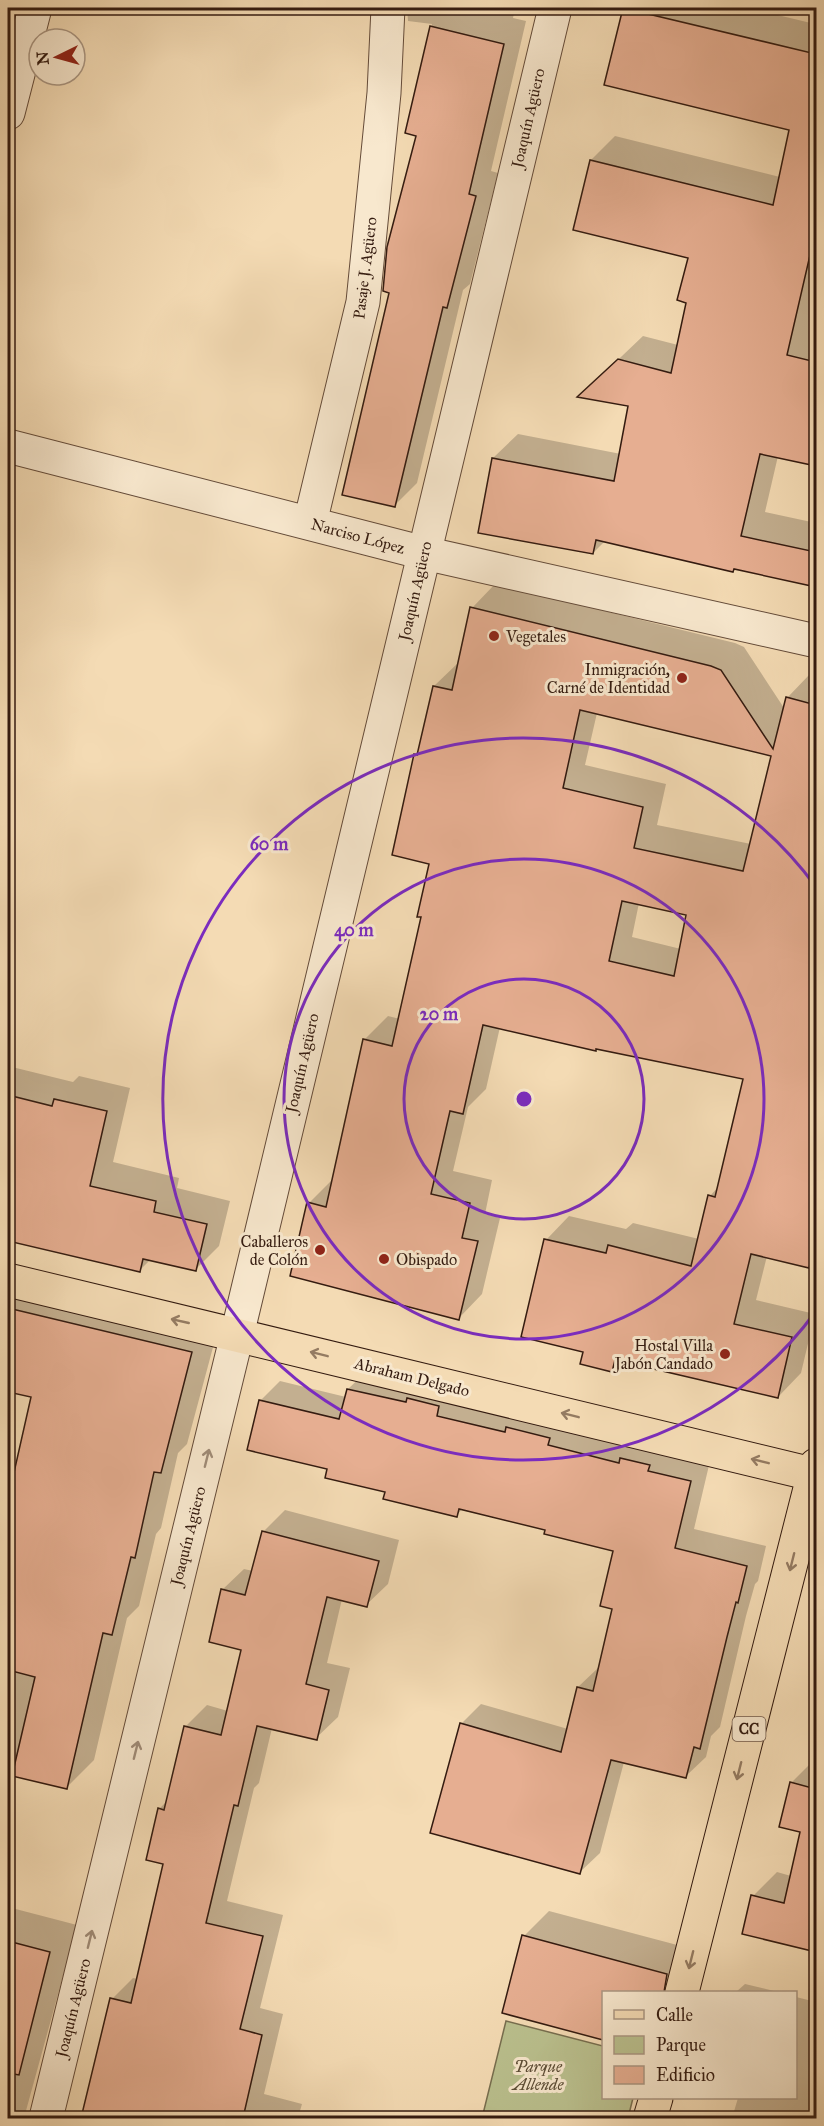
<svg xmlns="http://www.w3.org/2000/svg" width="824" height="2126" font-family="'IM FELL Great Primer',serif">
	<style>
		.green { fill: #bac08e; stroke: #776e4f; stroke-width: 1.5 }
		.shadow { fill: #0003; fill-rule: evenodd }
		.building { fill: #e6ae91; stroke: #341b10; stroke-width: 1.5; fill-rule: evenodd }
		.lines { fill: none; stroke-linecap: round; stroke-linejoin: round }
		.minor-casing { stroke: #644b39; stroke-width: 35 }
		.major-casing { stroke: #341b10; stroke-width: 35 }
		.minor { stroke: #f8e8ce; stroke-width: 33 }
		.major { stroke: #f4dbb4; stroke-width: 33 }
		.oneway { stroke: #947b62 }
		.oneway2 { stroke: #a08c78 }
		.ring { fill: none; stroke: #7b2cbf; stroke-width: 3 }
		.poi-dot { fill: #8f2418; stroke: #f8e8ce; stroke-width: 2 }
		.labels { text-anchor: middle; dominant-baseline: central; stroke-width: 6; stroke-linejoin: round; paint-order: stroke }
		.shield { fill: #f8e8ce; stroke: #6f5849; stroke-width: 1.5 }
		.shield-label { font-size: 15px; font-weight: bold; fill: #341b10 }
		.street-label { font-size: 16px; fill: #341b10; stroke: #f8e8ce }
		.poi-label { font-size: 16px; fill: #341b10; stroke: #f8e8ce; text-anchor: end }
		.park-label { font-size: 16px; font-style: italic; fill: #5c4d36; stroke: #f8e8ce }
		.centre { fill: #7b2cbf; stroke: #f8e8ce; stroke-width: 3 }
		.ring-label { font-size: 18px; text-anchor: middle; font-weight: bold; fill: #7b2cbf; stroke: #f8e8ce; stroke-width: 6; stroke-linejoin: round; paint-order: stroke }
	</style>
	<rect width="100%" height="100%" fill="#f4dbb4"/>
	<filter id="stains"><feTurbulence type="fractalNoise" baseFrequency=".00333" numOctaves="4"/><feColorMatrix values="0 0 0 0 .2 0 0 0 0 .09 0 0 0 0 .02 0 0 0 .5 -.17"/></filter>
	<radialGradient id="worn" r=".72"><stop offset=".6" stop-color="#630" stop-opacity="0"/><stop offset="1" stop-color="#630" stop-opacity=".3"/></radialGradient>
	<polygon class="green" points="506,2021 603,2046 604,2098 633,2098 628,2118 482,2118"/>
	<g class="shadow">
		<polygon points="407,8 515,8 513,18 526,21 491,171 498,173 470,284 463,290 417,483 394,506 391,292 418,134 407,132 432,24 408,21"/>
		<polygon points="625,8 748,8 815,24 816,15 816,303 810,331 816,333 816,465 778,456 765,512 816,523 816,586 605,541 593,553 493,458 518,434 621,454 630,404 580,396 643,336 678,345 688,302 689,257 591,160 615,136 780,177 791,129 606,84"/>
		<path d="M495,584L735,643L744,647L784,708L787,698L810,674L816,676V1259L809,1267L767,1256L756,1300L815,1314L801,1373L778,1397L621,1360L612,1370L585,1351L546,1240L569,1216L626,1229L633,1223L699,1239L710,1196L719,1186L745,1078L500,1027L486,1089L468,1107L453,1171L492,1180L485,1214L500,1218L482,1294L459,1318L309,1203L332,1180L364,1040L388,1016L400,1019L422,916L430,863L416,755L420,750L434,686L458,663L472,608ZM597,713L773,755L751,844L657,825L666,784L585,765ZM639,903L687,914L681,949L632,937Z"/>
		<polygon points="8,1066 73,1082 79,1076 130,1088 113,1162 179,1178 177,1188 230,1201 219,1246 195,1270 151,1259 140,1270 8,1240"/>
		<polygon points="8,1274 219,1325 187,1444 178,1453 161,1528 156,1534 139,1606 127,1618 94,1760 67,1787 9,1774 8,1781 8,1505 33,1396 8,1390"/>
		<polygon points="368,1370 710,1461 694,1529 766,1546 758,1581 755,1584 746,1616 720,1727 711,1736 706,1757 686,1776 624,1762 600,1853 580,1872 461,1724 481,1704 568,1729 578,1687 598,1668 600,1668 614,1608 615,1550 547,1528 463,1508 457,1515 387,1491 329,1468 260,1401 280,1381 346,1397 348,1389"/>
		<polygon points="285,1510 399,1540 388,1584 366,1605 342,1599 327,1663 350,1668 338,1717 316,1738 272,1728 259,1783 254,1788 227,1901 283,1915 260,2008 283,2014 264,2094 302,2104 298,2118 82,2118 112,1999 133,1978 138,1979 164,1862 159,1809 168,1800 185,1727 207,1705 228,1711 243,1649 222,1590 244,1569 253,1571 263,1532"/>
		<polygon points="815,1759 816,1759 816,1951 744,1933 753,1896 777,1872 791,1876 801,1831 791,1783"/>
		<polygon points="8,1907 77,1925 24,2118 8,2118"/>
		<polygon points="549,1911 681,1946 668,1992 604,1992 604,2039 504,2012 524,1936"/>
		<polygon points="745,1984 778,1992 736,1992"/>
		<polygon points="796,1997 816,2002 816,2107 813,2118 732,2118 738,2098 796,2098"/>
		<polygon points="373,2116 384,2118 370,2118"/>
	</g>
	<g class="building">
		<polygon points="623,8 816,54 816,229 787,355 816,362 816,466 760,454 741,536 816,552 816,587 734,569 733,572 596,540 593,554 478,533 492,458 614,481 628,406 577,397 618,359 671,373 686,303 677,300 688,258 573,230 590,160 773,205 789,130 604,85"/>
		<polygon points="430,26 504,44 469,194 476,196 447,308 443,307 395,507 342,495 389,293 383,291 387,247 416,136 405,133"/>
		<path d="M470,607L711,666L721,670L773,749L786,697L816,705V1238L809,1268L751,1254L734,1324L792,1337L778,1398L615,1360L612,1372L580,1364L583,1352L521,1337L544,1239L606,1253L608,1245L691,1266L708,1195L715,1197L743,1079L596,1049V1051L483,1025L463,1114L450,1111L431,1194L470,1203L462,1238L478,1241L459,1320L290,1276L307,1202L326,1207L363,1039L392,1046L421,917H417L429,864L392,855L414,754L417,755L433,686L452,690ZM580,710L771,756L743,871L634,848L643,807L563,788ZM622,901L686,915L674,976L609,961Z"/>
		<polygon points="8,1095 52,1106 54,1099 107,1111 90,1186 156,1201 154,1212 207,1224 196,1271 143,1259 140,1272 8,1241"/>
		<polygon points="8,1308 192,1352 161,1473 154,1472 135,1558 131,1557 112,1635 103,1633 67,1789 12,1776 35,1677 8,1670 8,1499 31,1397 8,1392"/>
		<polygon points="347,1389 406,1402 407,1398 439,1406 437,1416 505,1432 506,1427 550,1438 548,1445 619,1463 620,1458 650,1465 648,1471 691,1481 675,1548 747,1566 738,1603 736,1602 727,1637 700,1749 694,1747 686,1778 611,1760 580,1874 430,1833 460,1723 561,1752 577,1687 593,1691 612,1609 600,1606 613,1551 544,1534 545,1530 459,1509 457,1517 383,1499 385,1492 325,1478 327,1469 247,1450 259,1400 339,1419"/>
		<polygon points="262,1531 379,1561 367,1607 327,1597 306,1684 329,1690 317,1740 257,1726 238,1806 234,1805 206,1923 263,1936 240,2029 262,2035 243,2118 81,2118 110,1998 131,2003 163,1864 146,1860 158,1808 164,1810 184,1726 221,1735 241,1650 209,1642 221,1589 245,1595"/>
		<polygon points="790,1782 816,1789 816,1952 742,1934 751,1895 784,1903 800,1832 779,1827"/>
		<polygon points="522,1935 667,1974 664,1992 603,1992 603,2040 502,2013"/>
		<polygon points="8,1941 50,1952 19,2075 8,2073"/>
	</g>
	<g class="lines">
		<defs>
			<g id="minor">
				<polyline points="8,113 35,8"/>
				<polyline points="8,446 424,553 816,641"/>
				<polyline points="310,523 363,302 384,93 388,8"/>
				<polyline points="46,2118 237,1335 555,8"/>
			</g>
			<g id="major">
				<polyline points="8,1280 816,1475"/>
				<polyline points="682,1992 816,1465"/>
				<polyline points="650,2118 656,2098"/>
			</g>
		</defs>
		<use href="#minor" class="minor-casing"/>
		<use href="#major" class="major-casing"/>
		<use href="#minor" class="minor"/>
		<use href="#major" class="major"/>
	</g>
	<defs><path id="oneway-shaft" d="M-6 0H5M1.5-3L5.5 0L1.5 3" fill="none" stroke-width="1.6" stroke-linecap="round" stroke-linejoin="round" transform="scale(1.5)"/></defs>
	<g class="oneway">
		<use href="#oneway-shaft" transform="translate(180 1321) rotate(-167)"/>
		<use href="#oneway-shaft" transform="translate(319 1354) rotate(-166)"/>
		<use href="#oneway-shaft" transform="translate(570 1415) rotate(-166)"/>
		<use href="#oneway-shaft" transform="translate(760 1461) rotate(-166)"/>
		<use href="#oneway-shaft" transform="translate(792 1562) rotate(104)"/>
		<use href="#oneway-shaft" transform="translate(739 1771) rotate(104)"/>
		<use href="#oneway-shaft" transform="translate(691 1960) rotate(104)"/>
	</g>
	<g class="oneway2">
		<use href="#oneway-shaft" transform="translate(207 1458) rotate(-76)"/>
		<use href="#oneway-shaft" transform="translate(136 1750) rotate(-76)"/>
		<use href="#oneway-shaft" transform="translate(90 1939) rotate(-76)"/>
	</g>
	<g class="ring">
		<circle cx="524" cy="1099" r="120"/>
		<circle cx="524" cy="1099" r="240"/>
		<path d="M816 1311A361 361 0 1 1 816 887"/>
	</g>
	<g class="poi-dot">
		<circle cx="494" cy="636" r="6"/>
		<circle cx="682" cy="678" r="6"/>
		<circle cx="320" cy="1250" r="6"/>
		<circle cx="384" cy="1259" r="6"/>
		<circle cx="725" cy="1354" r="6"/>
	</g>
	<g class="labels">
		<rect class="shield" x="732.5" y="1717" width="33" height="24" rx="4.5"/>
		<g class="shield-label">
			<text x="749" y="1729">CC</text>
		</g>
		<g class="street-label">
			<text transform="translate(528 118) rotate(-77)">Joaquín Agüero</text>
			<text transform="translate(365 268) rotate(-83)">Pasaje J. Agüero</text>
			<text transform="translate(358 536) rotate(15)">Narciso López</text>
			<text transform="translate(415 591) rotate(-77)">Joaquín Agüero</text>
			<text transform="translate(302 1063) rotate(-77)">Joaquín Agüero</text>
			<text transform="translate(412 1377) rotate(14)">Abraham Delgado</text>
			<text transform="translate(188 1536) rotate(-76)">Joaquín Agüero</text>
			<text transform="translate(73 2008) rotate(-76)">Joaquín Agüero</text>
		</g>
		<g class="poi-label">
			<text x="506" y="636" text-anchor="start">Vegetales</text>
			<text x="670" y="669">Inmigración,<tspan x="670" dy="18">Carné de Identidad</tspan></text>
			<text x="308" y="1241">Caballeros<tspan x="308" dy="18">de Colón</tspan></text>
			<text x="396" y="1259" text-anchor="start">Obispado</text>
			<text x="713" y="1345">Hostal Villa<tspan x="713" dy="18">Jabón Candado</tspan></text>
		</g>
		<g class="park-label">
			<text x="538" y="2066">Parque<tspan x="538" dy="18">Allende</tspan></text>
		</g>
	</g>
	<circle cx="524" cy="1099" r="9" class="centre"/>
	<g class="ring-label">
		<text x="269" y="850">60 m</text>
		<text x="354" y="936">40 m</text>
		<text x="439" y="1020">20 m</text>
	</g>
	<rect width="824" height="2126" fill="none" stroke="#f4dbb4" stroke-width="30"/>
	<rect x="9" y="9" width="806" height="2108" fill="none" stroke="#341b10" stroke-width="3"/>
	<rect x="15" y="15" width="794" height="2096" fill="none" stroke="#341b10" stroke-width="1.5"/>
	<rect x="602" y="1991" width="195" height="108" fill="#f8e8ce" stroke="#aa9682" stroke-width="1.5"/>
	<rect x="614" y="2010" width="30" height="9" fill="#f4dbb4" stroke="#aa9682" stroke-width="1.5"/>
	<text x="656" y="2021" font-size="18" fill="#341b10">Calle</text>
	<rect x="614" y="2036" width="30" height="18" fill="#bac08e" stroke="#aa9682" stroke-width="1.5"/>
	<text x="656" y="2051" font-size="18" fill="#341b10">Parque</text>
	<rect x="614" y="2066" width="30" height="18" fill="#e6ae91" stroke="#aa9682" stroke-width="1.5"/>
	<text x="656" y="2081" font-size="18" fill="#341b10">Edificio</text>
	<g transform="translate(57 57) rotate(265)"><circle r="28" fill="#f8e8ce" stroke="#aa9682" stroke-width="1.5"/>
	<path d="M0-4.5L10 22L0 15L-10 22Z" fill="#8f2418"/>
	<text y="-9" font-size="16" font-weight="bold" text-anchor="middle" fill="#341b10">N</text>
	</g>
	<rect width="100%" height="100%" filter="url(#stains)"/>
	<rect width="100%" height="100%" fill="url(#worn)"/>
</svg>
